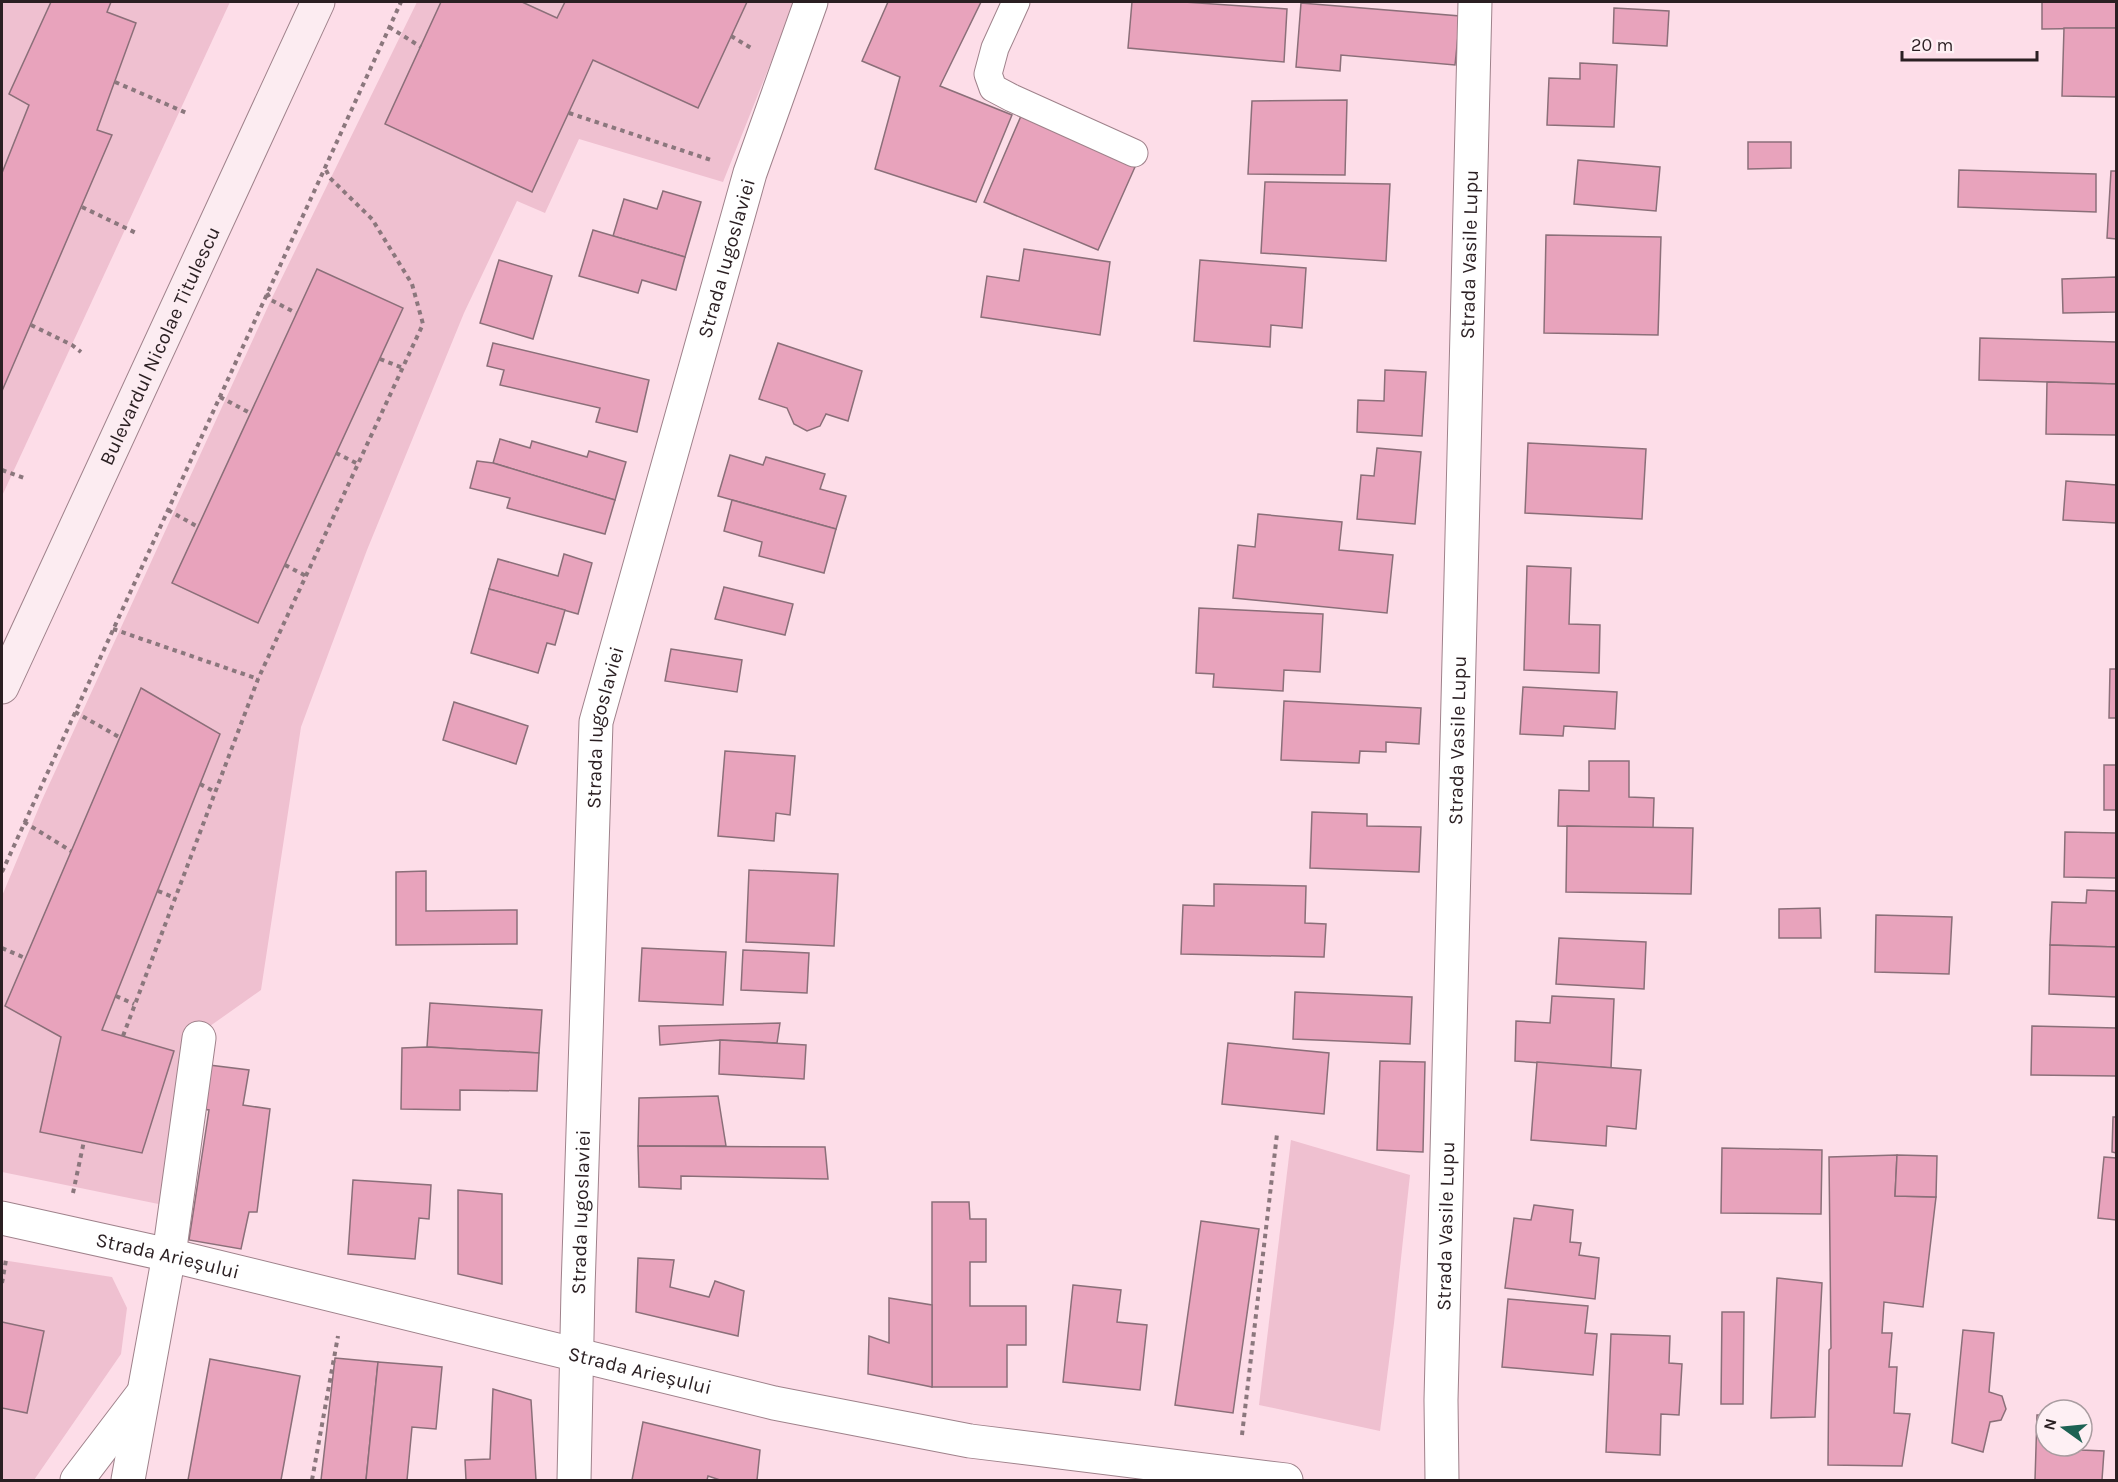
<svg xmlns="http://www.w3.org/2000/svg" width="2118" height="1482" font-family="Karla,sans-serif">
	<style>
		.green { fill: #efc0d0; fill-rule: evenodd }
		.building { fill: #e8a3bc; stroke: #8b6f79; stroke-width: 1.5 }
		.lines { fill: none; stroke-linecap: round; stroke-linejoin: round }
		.lane-casing { stroke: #9f828b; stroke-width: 29 }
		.street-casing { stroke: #9f828b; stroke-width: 35 }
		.secondary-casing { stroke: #9f828b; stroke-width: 35 }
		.path { stroke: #8b777d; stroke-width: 4; stroke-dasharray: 4.5 4.5; stroke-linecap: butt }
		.lane { stroke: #fff; stroke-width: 27 }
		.street { stroke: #fff; stroke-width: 33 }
		.secondary { stroke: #fcecf1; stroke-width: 33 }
		.labels { text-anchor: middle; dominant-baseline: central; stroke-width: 4.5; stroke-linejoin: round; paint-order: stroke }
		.street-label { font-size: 20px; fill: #2a1f22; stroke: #fef0f4 }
	</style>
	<rect width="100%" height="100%" fill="#fddde8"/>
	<g class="green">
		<polygon points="2,2 51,2 9,93 29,105 2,173"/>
		<polygon points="111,2 230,2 2,496 2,390 112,135 97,130 136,24 107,12"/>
		<path d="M417,2H441L385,124L532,192L593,60L698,108L747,2H795L723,182L579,139L545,213L517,201L464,313L367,550L301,727L261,990L203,1031L178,1208L2,1172V896L42,800L271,300ZM317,269L403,308L258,622L172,583ZM141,688L220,734L102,1030L173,1051L142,1153L40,1132L61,1037L5,1006Z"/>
		<polygon points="522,2 565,2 557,18"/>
		<polygon points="1291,1140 1410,1175 1394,1323 1380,1431 1259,1405"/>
		<polygon points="2,1260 112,1277 127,1308 121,1354 34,1480 2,1480 2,1408 27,1413 44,1331 2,1322"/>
	</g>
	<g class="building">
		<polygon points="51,2 111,2 107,12 136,23 97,130 112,135 2,391 2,173 29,105 9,94"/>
		<polygon points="441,2 522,2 557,18 565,2 747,2 698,108 593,60 532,192 385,124"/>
		<polygon points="888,2 981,2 940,86 1012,115 976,202 875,169 900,77 862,61"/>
		<polygon points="1132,2 1184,2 1287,9 1284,62 1128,48"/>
		<polygon points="2042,2 2116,2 2116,28 2042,29"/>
		<polygon points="1301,3 1460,16 1455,65 1341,55 1340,71 1296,67"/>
		<polygon points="1614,8 1669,11 1667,46 1613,43"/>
		<polygon points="2064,28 2116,28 2116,97 2062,96"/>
		<polygon points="1580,63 1617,65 1614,127 1547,125 1549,78 1580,79"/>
		<polygon points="1347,100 1345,175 1248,174 1252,101"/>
		<polygon points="1021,116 1135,167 1098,250 984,202"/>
		<polygon points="1748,142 1791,142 1791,168 1748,169"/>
		<polygon points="1578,160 1660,167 1656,211 1574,204"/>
		<polygon points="1959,170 2096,174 2096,212 1958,207"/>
		<polygon points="2111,171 2116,171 2116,239 2107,238"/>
		<polygon points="1265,182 1390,184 1386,261 1261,253"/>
		<polygon points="663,191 701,202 685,257 613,236 624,199 657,209"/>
		<polygon points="593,230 685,257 676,290 642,280 638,293 579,276"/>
		<polygon points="1546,235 1661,237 1658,335 1544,333"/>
		<polygon points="1024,249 1110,262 1100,335 981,317 987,276 1019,281"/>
		<polygon points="499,260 552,276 533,339 480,323"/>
		<polygon points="1200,260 1306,268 1302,328 1271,325 1270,347 1194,341"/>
		<polygon points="317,269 403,308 258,623 172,583"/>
		<polygon points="2116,277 2116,312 2063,313 2062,279"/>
		<polygon points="1980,338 2116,342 2116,384 1979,380"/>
		<polygon points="493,343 649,380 637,432 596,422 600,408 500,385 504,370 487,366"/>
		<polygon points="778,343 862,371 848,421 826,414 820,426 807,431 794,424 787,408 759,399"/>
		<polygon points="1385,370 1426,372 1422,436 1357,432 1358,400 1384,401"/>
		<polygon points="2047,382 2116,384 2116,435 2046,434"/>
		<polygon points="500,439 530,448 532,441 587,457 589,451 626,462 615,500 493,463"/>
		<polygon points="1528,443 1646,449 1642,519 1525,513"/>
		<polygon points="1377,448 1421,452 1415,524 1357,519 1361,475 1374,476"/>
		<polygon points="730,455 763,465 766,457 825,474 820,489 846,496 836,529 718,496"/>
		<polygon points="477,461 493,463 615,500 605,534 507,508 510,498 470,488"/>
		<polygon points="2066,481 2116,485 2116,523 2063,520"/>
		<polygon points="732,500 836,529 824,573 759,556 762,542 724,531"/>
		<polygon points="1258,514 1342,522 1339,550 1393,555 1387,613 1233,598 1238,545 1255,547"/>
		<polygon points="564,554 592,563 578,614 489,589 498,559 558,576"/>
		<polygon points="1527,566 1571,568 1569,624 1600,625 1599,673 1524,670"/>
		<polygon points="724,587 793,604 785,635 715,619"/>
		<polygon points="489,589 565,610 555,645 547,643 538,673 471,653"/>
		<polygon points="1199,608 1323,614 1320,672 1284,670 1283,691 1213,687 1214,674 1196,673"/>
		<polygon points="671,649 742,660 737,692 665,681"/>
		<polygon points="2110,669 2116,669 2116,718 2109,718"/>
		<polygon points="1523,687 1617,692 1615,729 1564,726 1563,736 1520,734"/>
		<polygon points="141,688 220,734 102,1030 174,1051 142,1153 40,1132 61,1037 5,1006"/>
		<polygon points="1284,701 1421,708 1419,744 1386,742 1386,752 1360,751 1359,763 1281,760"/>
		<polygon points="454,702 528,726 516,764 443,740"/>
		<polygon points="725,751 795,756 790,815 776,813 774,841 718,836"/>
		<polygon points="1589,761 1629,761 1629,797 1654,798 1653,828 1558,826 1559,790 1589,791"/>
		<rect x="2104" y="765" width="12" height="45"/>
		<polygon points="1312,812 1367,814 1367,826 1421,827 1419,872 1310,868"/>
		<polygon points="1567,826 1693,828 1691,894 1566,892"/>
		<polygon points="2065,832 2116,833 2116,878 2064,877"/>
		<polygon points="749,870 838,874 834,946 746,942"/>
		<polygon points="426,871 426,911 517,910 517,944 396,945 396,872"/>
		<polygon points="1214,884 1306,886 1305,923 1326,924 1324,957 1181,954 1183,905 1214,906"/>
		<polygon points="2087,890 2116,891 2116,947 2050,945 2052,902 2086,903"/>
		<polygon points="1820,908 1821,938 1779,938 1779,909"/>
		<polygon points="1876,915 1952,917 1949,974 1875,972"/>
		<polygon points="1559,938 1646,942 1644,989 1556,984"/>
		<polygon points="2050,945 2116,947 2116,997 2049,994"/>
		<polygon points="642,948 726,952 723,1005 639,1001"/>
		<polygon points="743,950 809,953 807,993 741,990"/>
		<polygon points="1295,992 1412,997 1410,1044 1293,1039"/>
		<polygon points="1552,996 1614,999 1611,1068 1515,1061 1516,1021 1550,1023"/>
		<polygon points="430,1003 542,1010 539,1053 427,1047"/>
		<polygon points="780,1023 777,1043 720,1040 660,1045 659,1026"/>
		<polygon points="2032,1026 2116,1028 2116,1076 2031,1075"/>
		<polygon points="720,1040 806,1045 804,1079 719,1074"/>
		<polygon points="1228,1043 1329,1053 1324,1114 1222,1104"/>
		<polygon points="427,1047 539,1053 537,1091 460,1090 460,1110 401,1109 402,1048"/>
		<polygon points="1380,1061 1425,1062 1423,1152 1377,1150"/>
		<polygon points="1537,1062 1641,1070 1636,1129 1607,1126 1606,1146 1531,1140"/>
		<polygon points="201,1064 249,1070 243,1105 270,1109 257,1212 249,1212 241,1249 189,1240 209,1110 196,1108"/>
		<polygon points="718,1096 726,1146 638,1146 639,1098"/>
		<polygon points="2113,1117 2116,1117 2116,1153 2112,1152"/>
		<polygon points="638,1146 825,1147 828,1179 681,1176 681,1189 639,1187"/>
		<polygon points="1722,1148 1822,1150 1821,1214 1721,1213"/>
		<polygon points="1897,1155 1895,1196 1936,1197 1923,1307 1884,1302 1882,1333 1892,1333 1889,1367 1897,1367 1894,1413 1910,1414 1902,1466 1828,1465 1829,1350 1831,1348 1829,1157"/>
		<polygon points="1897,1155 1937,1156 1936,1197 1895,1196"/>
		<polygon points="2104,1157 2116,1158 2116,1220 2098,1218"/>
		<polygon points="353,1180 431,1185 429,1219 419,1218 415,1259 348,1254"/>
		<polygon points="458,1190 502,1194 502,1284 458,1274"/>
		<polygon points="932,1202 969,1202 970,1219 986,1219 986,1262 970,1262 970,1306 1026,1306 1026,1345 1007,1345 1007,1387 932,1387"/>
		<polygon points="1534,1205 1573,1210 1570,1242 1581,1243 1579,1255 1599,1258 1595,1299 1505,1288 1514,1218 1531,1220"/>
		<polygon points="1201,1221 1259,1229 1233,1413 1175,1405"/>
		<polygon points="638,1258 674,1260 670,1287 709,1297 715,1281 744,1291 738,1336 636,1312"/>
		<polygon points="1777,1278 1822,1283 1815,1417 1771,1418"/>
		<polygon points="1073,1285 1121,1290 1117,1322 1147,1325 1140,1390 1063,1382"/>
		<polygon points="889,1298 932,1305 932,1387 868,1374 869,1336 889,1343"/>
		<polygon points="1508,1299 1588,1306 1585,1333 1597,1334 1593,1375 1502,1367"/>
		<polygon points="1722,1312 1744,1312 1743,1404 1721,1404"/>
		<polygon points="2,1322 44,1331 27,1413 2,1408"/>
		<polygon points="1963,1330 1994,1333 1989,1392 2002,1396 2006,1409 2001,1420 1990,1422 1983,1452 1952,1443"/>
		<polygon points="1611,1334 1670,1336 1669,1363 1682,1364 1679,1415 1661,1414 1660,1455 1606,1452"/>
		<polygon points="335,1358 378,1362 366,1480 321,1480"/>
		<polygon points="210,1359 300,1376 281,1480 188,1480"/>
		<polygon points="378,1362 442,1367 436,1429 412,1427 407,1480 366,1480"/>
		<polygon points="493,1389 531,1400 536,1480 466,1480 465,1460 490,1459"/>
		<polygon points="2037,1415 2046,1415 2046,1446 2081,1446 2081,1450 2104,1451 2102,1480 2035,1480"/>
		<polygon points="643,1422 760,1450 757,1480 720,1480 708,1476 707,1480 632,1480"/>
	</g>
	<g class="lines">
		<defs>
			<polyline id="lane" points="1016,2 995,48 988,74 993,88 1012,98 1134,153"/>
			<g id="street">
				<path id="s1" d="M2,1218L169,1255L774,1403L970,1441L1286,1480"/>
				<polyline points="77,1480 141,1396"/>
				<polyline points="128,1480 169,1255 199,1038"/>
				<path id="s2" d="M574,1480L578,1289L596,722L750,173L811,2"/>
				<path id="s3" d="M1442,1480L1441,1400L1475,2"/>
			</g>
			<g id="secondary">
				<path id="s4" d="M2,687L318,2"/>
			</g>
		</defs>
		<use href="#lane" class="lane-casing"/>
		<use href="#street" class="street-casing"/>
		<use href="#secondary" class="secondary-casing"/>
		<g class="path">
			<polyline points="389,27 421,47"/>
			<polyline points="731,36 751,48"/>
			<polyline points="115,82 189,114"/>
			<polyline points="569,113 714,161"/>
			<polyline points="82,207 136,233"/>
			<polyline points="267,293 271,300 296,313"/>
			<polyline points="31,325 72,345 81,352"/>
			<polyline points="380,359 403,368"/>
			<polyline points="220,397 250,413"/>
			<polyline points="336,453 358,464"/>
			<polyline points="2,470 24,478"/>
			<polyline points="168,510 198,527"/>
			<polyline points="285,565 306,576"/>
			<polyline points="113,629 258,679"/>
			<polyline points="75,712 119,737"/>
			<polyline points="200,784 215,792"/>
			<polyline points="24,822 71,851"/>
			<polyline points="2,872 401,2"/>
			<polyline points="158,891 175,898"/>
			<polyline points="2,948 25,958"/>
			<polyline points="116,996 134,1004"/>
			<polyline points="123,1036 258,679 423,324 412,284 372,219 330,178 325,168"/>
			<polyline points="73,1193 84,1141"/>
			<polyline points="2,1283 6,1260"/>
			<polyline points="1242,1435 1277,1134"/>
			<polyline points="312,1480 338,1336"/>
		</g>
		<use href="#lane" class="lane"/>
		<use href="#street" class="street"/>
		<use href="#secondary" class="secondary"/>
	</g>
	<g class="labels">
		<g class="street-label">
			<text stroke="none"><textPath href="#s3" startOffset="1226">Strada Vasile Lupu</textPath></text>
			<text stroke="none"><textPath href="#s2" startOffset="1240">Strada Iugoslaviei</textPath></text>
			<text stroke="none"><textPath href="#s4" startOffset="376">Bulevardul Nicolae Titulescu</textPath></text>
			<text stroke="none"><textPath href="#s2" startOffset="754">Strada Iugoslaviei</textPath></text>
			<text stroke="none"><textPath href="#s3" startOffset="740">Strada Vasile Lupu</textPath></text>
			<text stroke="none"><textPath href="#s2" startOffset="268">Strada Iugoslaviei</textPath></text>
			<text stroke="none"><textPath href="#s3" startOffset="254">Strada Vasile Lupu</textPath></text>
			<text stroke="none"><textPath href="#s1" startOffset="170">Strada Arieșului</textPath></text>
			<text stroke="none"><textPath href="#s1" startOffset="656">Strada Arieșului</textPath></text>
		</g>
	</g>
	<rect width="2118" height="1482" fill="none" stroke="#2a1f22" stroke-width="6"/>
	<g transform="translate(2064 1428) rotate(285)"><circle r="28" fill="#fef0f4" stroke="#a99ca0" stroke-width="1.5"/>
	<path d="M0-4.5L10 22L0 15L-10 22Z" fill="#1d6254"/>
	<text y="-9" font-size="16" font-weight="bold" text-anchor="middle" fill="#2a1f22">N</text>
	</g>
	<path d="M1902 51v9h135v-9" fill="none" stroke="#2a1f22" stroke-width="3"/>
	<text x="1911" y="51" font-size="18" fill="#2a1f22" stroke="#fef0f4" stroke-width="4.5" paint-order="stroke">20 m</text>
</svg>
